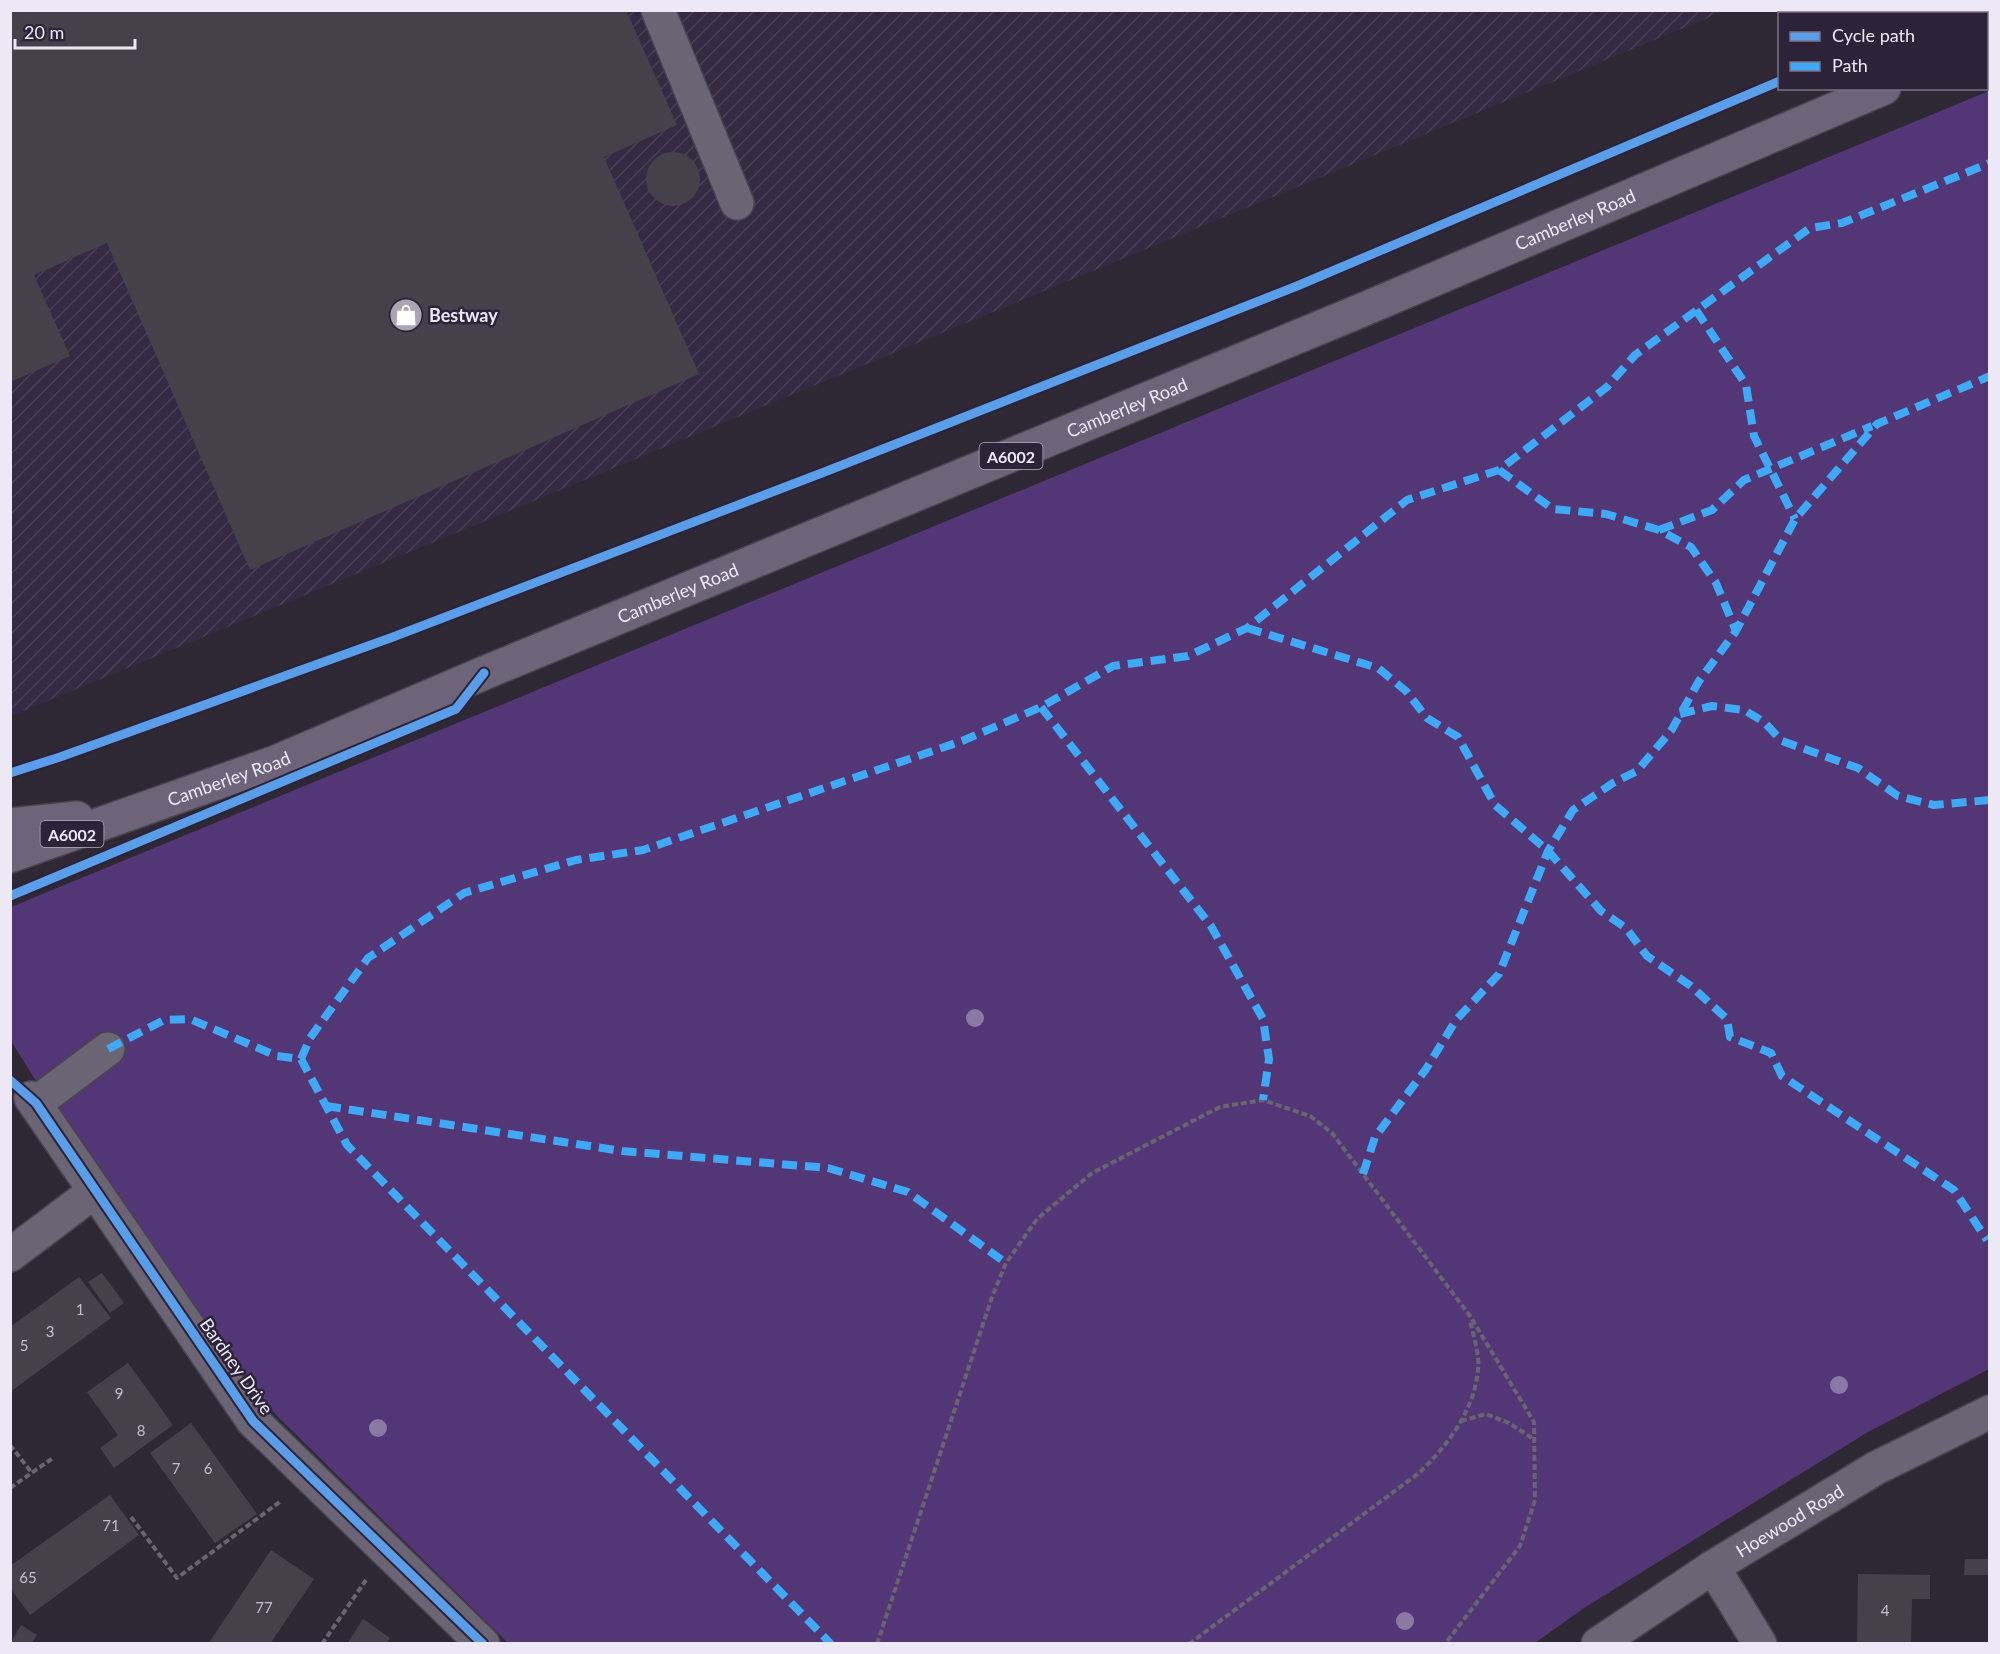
<svg xmlns="http://www.w3.org/2000/svg" width="2000" height="1654" font-family="Lato,sans-serif">
	<style>
		.industrial { fill: url(#industrial-furrows) }
		.green { fill: #533676 }
		.building { fill: #45414b }
		.lines { fill: none; stroke-linecap: round; stroke-linejoin: round }
		.minor-casing { stroke: #48444e; stroke-width: 36 }
		.major-casing { stroke: #48444e; stroke-width: 36 }
		.path { stroke: #696471; stroke-width: 4; stroke-dasharray: 6 3; stroke-linecap: butt }
		.minor { stroke: #6b6475; stroke-width: 33 }
		.major { stroke: #6d6479; stroke-width: 33 }
		.quiet { stroke: #3fa9f5; stroke-width: 8; stroke-dasharray: 15 8; stroke-linecap: butt }
		.cycleway-casing { stroke: #2c2339; stroke-width: 13 }
		.cycleway { stroke: #5a9eea; stroke-width: 9 }
		.tree { fill: #8a79a3 }
		.labels { text-anchor: middle; dominant-baseline: central; stroke-width: 5; stroke-linejoin: round; paint-order: stroke }
		.number-label { font-size: 15px; fill: #c3becb }
		.shield { fill: #2c2339; stroke: #b3adbd; stroke-width: 1.5 }
		.shield-label { font-size: 16px; font-weight: bold; fill: #ede8f6 }
		.street-label { font-size: 18px; fill: #ede8f6; stroke: #2c2339 }
		.poi-label { font-size: 18px; font-weight: bold; fill: #ede8f6; stroke: #2c2339; text-anchor: start }
	</style>
	<defs>
		<pattern id="industrial-furrows" width="10" height="10" patternUnits="userSpaceOnUse" patternTransform="scale(1.5)"><rect width="10" height="10" fill="#352a44"/><path d="M-1 1l2-2M0 10L10 0M9 11l2-2" fill="none" stroke="#493f56"/></pattern>
	</defs>
	<rect width="100%" height="100%" fill="#2d2834"/>
	<polygon class="industrial" points="11,11 1725,11 11,716"/>
	<polygon class="green" points="1989,91 1989,1369 1868,1432 1584,1608 1535,1643 508,1643 276,1415 106,1193 11,1041 11,907"/>
	<g class="building">
		<polygon points="10,10 626,10 677,125 604,157 699,374 250,570 107,243 34,275 70,356 10,382"/>
		<circle cx="673" cy="179" r="27"/>
		<polygon points="102,1273 124,1303 110,1313 88,1282"/>
		<polygon points="79,1277 111,1318 10,1392 10,1327"/>
		<polygon points="128,1363 173,1425 114,1468 100,1448 118,1435 87,1392"/>
		<polygon points="191,1423 257,1514 215,1543 150,1453"/>
		<polygon points="110,1495 139,1535 30,1615 10,1588 10,1566"/>
		<polygon points="271,1550 314,1579 270,1644 208,1644"/>
		<polygon points="1965,1559 1988,1559 1988,1575 1964,1575"/>
		<polygon points="1858,1574 1930,1575 1930,1599 1912,1599 1911,1644 1857,1644"/>
		<polygon points="363,1619 390,1638 386,1644 347,1644"/>
		<polygon points="21,1625 37,1635 31,1644 11,1642"/>
	</g>
	<g class="lines">
		<defs>
			<g id="minor">
				<polyline points="658,10 737,203"/>
				<polyline points="31,1098 253,1421 483,1644"/>
				<polyline points="36,1103 108,1049"/>
				<polyline points="10,1255 95,1191"/>
				<polyline points="1713,1567 1760,1644"/>
				<path id="s1" d="M1598,1644L1713,1567L1876,1468L1990,1412"/>
			</g>
			<g id="major">
				<polyline points="1986,46 1990,44"/>
				<polyline points="10,825 77,818"/>
				<path id="s2" d="M10,856L276,762L484,673L1355,313L1884,88"/>
			</g>
		</defs>
		<use href="#minor" class="minor-casing"/>
		<use href="#major" class="major-casing"/>
		<g class="path">
			<polyline points="1461,1421 1486,1414 1509,1423 1535,1440"/>
			<polyline points="10,1445 32,1473"/>
			<polyline points="10,1488 53,1458"/>
			<polyline points="131,1517 177,1578 281,1501"/>
			<polyline points="322,1644 366,1580"/>
			<polyline points="877,1644 992,1297 1006,1263 1037,1219 1092,1173 1220,1107 1263,1100 1310,1116 1332,1133 1470,1316 1534,1422 1535,1500 1520,1546 1445,1644"/>
			<path d="M1189,1644L1419,1473C1448,1445 1474,1411 1478,1370C1480,1355 1473,1335 1470,1320"/>
		</g>
		<use href="#minor" class="minor"/>
		<use href="#major" class="major"/>
		<g class="quiet">
			<polyline points="1696,310 1746,385 1754,436 1795,519"/>
			<polyline points="1499,470 1553,509 1606,514 1659,530 1691,547 1716,583 1736,631"/>
			<polyline points="1659,530 1712,510 1744,480 1872,426"/>
			<polyline points="1247,628 1378,668 1406,691 1427,718 1458,737 1495,805 1548,851 1601,911 1626,928 1647,956 1691,986 1727,1019 1730,1037 1771,1053 1782,1076 1954,1190 1987,1240"/>
			<polyline points="1041,707 1211,926 1263,1019 1269,1059 1263,1100"/>
			<polyline points="1680,714 1712,706 1744,710 1764,722 1782,741 1858,768 1898,796 1934,805 1990,800"/>
			<polyline points="108,1049 164,1020 190,1019 277,1056 301,1059 347,1145 831,1644"/>
			<polyline points="301,1059 310,1038 368,958 464,893 576,860 643,850 962,741 1041,707 1113,666 1188,656 1247,628 1407,500 1499,470 1607,387 1635,355 1810,228 1842,223 1990,163"/>
			<polyline points="326,1106 622,1151 828,1168 908,1192 1006,1263"/>
			<polyline points="1363,1174 1375,1137 1426,1069 1456,1020 1499,974 1548,851 1573,810 1613,783 1637,771 1671,731 1699,681 1736,631 1795,519 1877,424 1990,376"/>
		</g>
		<defs>
			<g id="cycleway">
				<polyline points="10,773 60,757 393,637 827,471 1297,286 1780,81"/>
				<polyline points="10,896 456,709 484,673"/>
				<polyline points="10,1080 36,1103 253,1421 483,1644"/>
			</g>
		</defs>
		<use href="#cycleway" class="cycleway-casing"/>
		<use href="#cycleway" class="cycleway"/>
	</g>
	<g class="tree">
		<circle cx="975" cy="1018" r="9"/>
		<circle cx="1839" cy="1385" r="9"/>
		<circle cx="378" cy="1428" r="9"/>
		<circle cx="1405" cy="1621" r="9"/>
	</g>
	<defs>
		<symbol id="shop-disc" viewBox="-11 -11 22 22"><circle r="9.5" fill="#aaa5b2" stroke="#2c2339"/><path d="M-5-2.5h2.3a2.7 3.5 0 0 1 5.4 0H5L5.5 6h-11ZM-1.5-2.5h3a1.5 2.3 0 0 0-3 0Z" fill="#fff"/></symbol>
	</defs>
	<g fill-rule="evenodd">
		<use href="#shop-disc" x="387" y="296" width="38" height="38"/>
	</g>
	<g class="labels">
		<g class="number-label">
			<text x="80" y="1309">1</text>
			<text x="50" y="1331">3</text>
			<text x="24" y="1345">5</text>
			<text x="119" y="1393">9</text>
			<text x="141" y="1430">8</text>
			<text x="176" y="1468">7</text>
			<text x="208" y="1468">6</text>
			<text x="111" y="1525">71</text>
			<text x="28" y="1577">65</text>
			<text x="264" y="1607">77</text>
			<text x="1885" y="1610">4</text>
		</g>
		<g class="shield">
			<rect x="979.5" y="443" width="63" height="26" rx="4.5"/>
			<rect x="40.5" y="821" width="63" height="26" rx="4.5"/>
		</g>
		<g class="shield-label">
			<text x="1011" y="456">A6002</text>
			<text x="72" y="834">A6002</text>
		</g>
		<g class="street-label">
			<text stroke="none"><textPath href="#s2" startOffset="1690">Camberley Road</textPath></text>
			<text stroke="none"><textPath href="#s2" startOffset="1204">Camberley Road</textPath></text>
			<text stroke="none"><textPath href="#s2" startOffset="718">Camberley Road</textPath></text>
			<text stroke="none"><textPath href="#s2" startOffset="232">Camberley Road</textPath></text>
			<text transform="translate(237 1366) rotate(55)">Bardney Drive</text>
			<text stroke="none"><textPath href="#s1" startOffset="228">Hoewood Road</textPath></text>
		</g>
		<g class="poi-label">
			<text x="429" y="315">Bestway</text>
		</g>
	</g>
	<rect width="2000" height="1654" fill="none" stroke="#ede8f6" stroke-width="24"/>
	<rect x="1778" y="12" width="210" height="78" fill="#2c2339" stroke="#797285" stroke-width="1.5"/>
	<rect x="1790" y="32" width="30" height="9" fill="#5a9eea" stroke="#797285" stroke-width="1.5"/>
	<text x="1832" y="42" font-size="18" fill="#ede8f6">Cycle path</text>
	<rect x="1790" y="62" width="30" height="9" fill="#3fa9f5" stroke="#797285" stroke-width="1.5"/>
	<text x="1832" y="72" font-size="18" fill="#ede8f6">Path</text>
	<path d="M15 39v9h120v-9" fill="none" stroke="#ede8f6" stroke-width="3"/>
	<text x="24" y="39" font-size="18" fill="#ede8f6" stroke="#2c2339" stroke-width="4.5" paint-order="stroke">20 m</text>
</svg>
